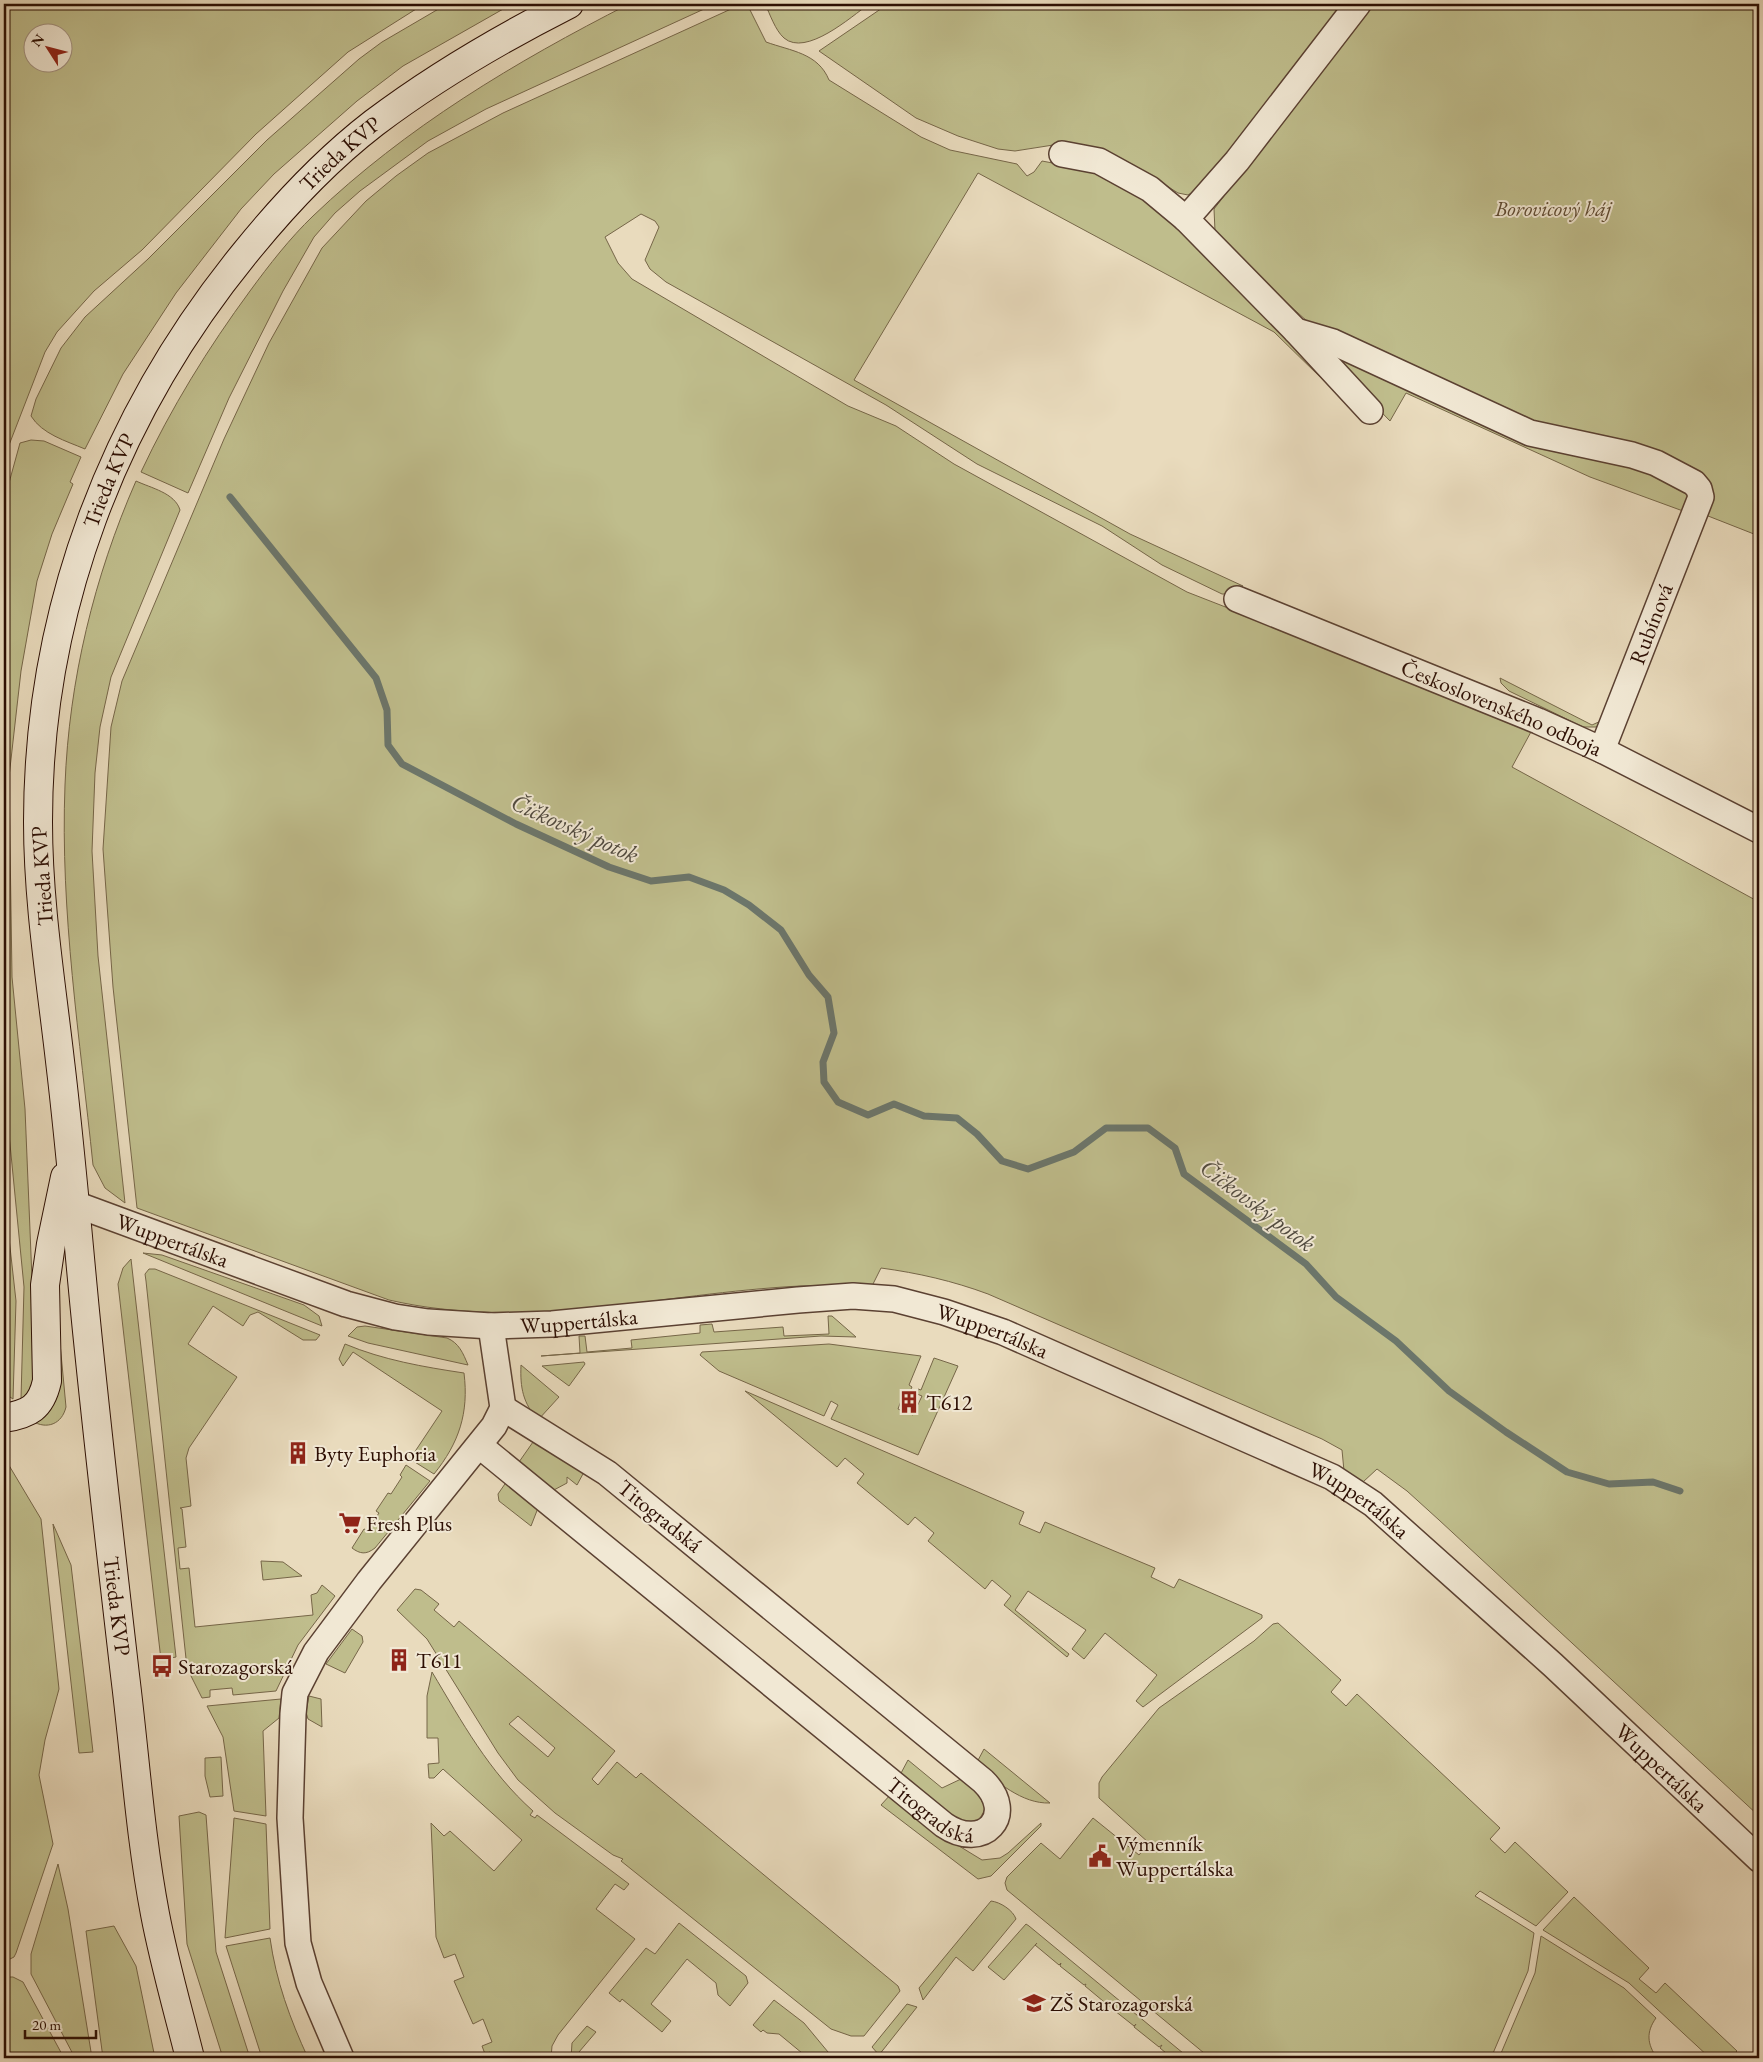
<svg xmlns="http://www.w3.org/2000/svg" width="1763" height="2062" font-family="'EB Garamond',serif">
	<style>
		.green { fill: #bfbd8c; stroke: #766648; fill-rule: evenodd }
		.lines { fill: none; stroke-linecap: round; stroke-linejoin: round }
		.stream { stroke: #6c766b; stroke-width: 7 }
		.street-casing { stroke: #5b4132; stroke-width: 28 }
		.secondary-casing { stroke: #2c0e03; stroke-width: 30 }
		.street { stroke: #f1e8d4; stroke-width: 25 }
		.secondary { stroke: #f1e8d4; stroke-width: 28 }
		.labels { text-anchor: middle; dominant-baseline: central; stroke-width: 4; stroke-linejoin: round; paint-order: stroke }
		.street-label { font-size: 22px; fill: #2c0e03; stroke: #f1e8d4 }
		.park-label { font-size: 22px; font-style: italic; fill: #5f4b33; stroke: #f1e8d4 }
		.poi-label { font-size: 22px; fill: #2c0e03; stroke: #f1e8d4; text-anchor: start }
		.water-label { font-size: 24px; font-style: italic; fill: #514b40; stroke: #f1e8d4 }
	</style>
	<rect width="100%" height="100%" fill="#e9dbbd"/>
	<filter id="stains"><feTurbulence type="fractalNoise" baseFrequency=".004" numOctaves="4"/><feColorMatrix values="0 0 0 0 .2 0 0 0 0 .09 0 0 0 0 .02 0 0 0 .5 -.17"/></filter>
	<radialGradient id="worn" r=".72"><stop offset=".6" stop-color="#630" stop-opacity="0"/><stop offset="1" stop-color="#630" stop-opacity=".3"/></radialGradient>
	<g class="green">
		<path d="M4,4H424L348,52L256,134L142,250L94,291L57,332L45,352L4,458ZM32,32H62V62H32Z"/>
		<path d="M447,4H512L403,66L357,101L274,174L241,209L176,293L123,374L85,449C66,441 42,434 31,416L36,399L61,348L85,317L148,259L267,140L359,59L382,42Z"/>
		<path d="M629,4H715L486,109L428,141L360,191L335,213L314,237L283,291L229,398L188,493L141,472C171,408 208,348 250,291C269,265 290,238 313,216C406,127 515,62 629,4Z"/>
		<path d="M742,4H747L766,42C791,51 818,53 829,80L921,137L950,150L1017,164L1027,176L1034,172L1042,161L1106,173L1136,190L1173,221L1364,420L1274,332L978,173L854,380L1130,534L1243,586L1233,587L1228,594H1222L1162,565L1102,526L977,464L886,405L666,282L650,269L645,260L659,227L655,221L641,214L605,237L618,263L632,279L848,406L896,426L954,464L1187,592L1479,706L1532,730L1512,767L1759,902V1816L1439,1520L1407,1491L1377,1469L1363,1482L1344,1471L1342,1450L1322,1439L988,1294C953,1281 918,1273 881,1268L872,1286C848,1286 824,1285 800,1286C661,1293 528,1332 389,1300L137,1208L113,987L103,849L111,727L122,681L224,439L269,343L322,248L366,201L396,176L428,153L503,113Z"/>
		<path d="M765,4H869C851,17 806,57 784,38C775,30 770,14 765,4Z"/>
		<polygon points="888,4 1345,4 1201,187 1188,195 1178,193 1140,169 1066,143 1015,151 998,149 958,136 916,118 819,51"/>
		<polygon points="1372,4 1759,4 1759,536 1703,514 1708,495 1540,428 1308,322 1256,275 1215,231 1214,209"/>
		<polygon points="1322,351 1640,464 1692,493 1683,511 1590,477 1406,393 1390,421"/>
		<polygon points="31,440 44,441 81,457 70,482 73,484 52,534 37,581 21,671 9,777 12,977 25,1109 32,1279 34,1295 33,1383 32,1389 21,1399 24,1287 4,1083 4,501 20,443"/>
		<path d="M136,481C151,488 175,493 180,510L111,677L100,727L95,773L92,851L98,956L125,1203L105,1188L93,1165C80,1039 60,912 65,785C69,680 94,577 136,481Z"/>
		<polygon points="1500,678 1592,725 1603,720 1596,727 1583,727 1509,691 1501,683"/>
		<polygon points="4,1193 16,1301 13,1399 4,1393"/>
		<polygon points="143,1253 162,1255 304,1305 319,1316 322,1326"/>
		<polygon points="131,1259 176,1657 161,1660 118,1284 123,1268"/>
		<polygon points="149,1269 155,1269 320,1335 316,1340 303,1340 258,1312 250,1315 243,1326 213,1306 188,1344 237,1377 189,1448 186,1458 191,1506 180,1508 182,1509 186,1547 178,1548 180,1569 189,1568 195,1627 313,1615 311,1595 317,1593 322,1585 335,1596 298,1645 276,1691 233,1695 232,1688 210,1690 210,1697 202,1698 187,1668 146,1281 145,1274"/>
		<path d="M55,1290L66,1407C62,1424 47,1430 32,1421C41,1417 48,1413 53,1405C66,1385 56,1316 55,1290Z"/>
		<polygon points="828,1316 832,1316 856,1337 821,1336 541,1356 580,1353 579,1336 585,1336 587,1352 632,1348 631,1340 700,1333 700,1325 712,1324 714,1332 783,1327 784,1336 829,1334"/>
		<path d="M365,1326L447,1338C459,1343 463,1353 468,1365L368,1343L348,1336L357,1327Z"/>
		<path d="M345,1344C383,1360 424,1367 464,1373C469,1413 459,1443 434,1474L410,1459L442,1411L353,1352L343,1366L339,1359Z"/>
		<polygon points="829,1344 921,1356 909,1385 912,1387 910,1391 905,1390 898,1409 913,1415 922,1396 917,1394 918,1389 921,1390 934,1358 958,1366 918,1455 831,1419 838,1405 831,1401 824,1416 719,1371 700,1355 702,1352"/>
		<polygon points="584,1362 585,1364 569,1386 542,1366"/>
		<path d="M521,1365L559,1397L538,1420C523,1403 520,1388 521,1365Z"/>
		<polygon points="745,1391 1024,1512 1019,1524 1040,1533 1045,1522 1155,1568 1151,1577 1174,1588 1179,1579 1262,1615 1262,1618 1143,1707 1136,1701 1157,1675 1105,1633 1084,1659 1072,1649 1086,1630 1028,1591 1015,1610 1069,1654 1067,1657 1004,1605 1011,1596 992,1580 985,1589 928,1541 934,1533 915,1517 908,1525 857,1483 864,1474 845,1458 837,1467"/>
		<polygon points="533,1442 584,1472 577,1485 567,1477 567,1483 552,1491 519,1462"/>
		<polygon points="4,1457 41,1519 59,1689 45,1740 39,1775 53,1844 16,1953 14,1957 4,1962"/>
		<path d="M406,1465L430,1481L375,1548C366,1555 360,1554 352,1548L364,1529L367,1530L379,1513L376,1511L388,1493L391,1494L402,1477L400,1475Z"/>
		<polygon points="507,1481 538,1508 531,1526 499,1501 498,1494"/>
		<polygon points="53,1524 71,1565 93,1752 79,1753"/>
		<polygon points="261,1561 283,1562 302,1576 263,1580"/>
		<path d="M415,1589L421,1590L439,1604L434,1610L454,1627L459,1621L615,1751L592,1779L598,1785L617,1762L636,1778L641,1773L898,1986L900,1991L864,2036H851L831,2029L621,1861L623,1859L613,1855L555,1813L518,1780L498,1753L427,1639L397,1610ZM518,1716L555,1748L548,1757L509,1724Z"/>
		<polygon points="1278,1623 1341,1680 1331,1692 1346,1706 1357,1694 1500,1828 1490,1839 1505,1853 1515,1842 1568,1892 1536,1926 1480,1891 1475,1896 1534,1933 1528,1971 1491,2058 1210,2058 1007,1890 1005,1883 1007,1877 1041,1843 1060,1859 1093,1818 1139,1855 1149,1843 1099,1798 1099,1783 1102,1777 1159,1708 1254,1641 1273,1624"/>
		<polygon points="352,1629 362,1636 363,1642 345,1673 326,1664"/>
		<path d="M432,1672C462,1722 489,1772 533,1811L530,1815L535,1818L537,1815L629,1884L624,1890L615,1884L596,1909L635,1939L558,2035L552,2046L551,2058H492L490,2052L485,2054L482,2046L492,2042L483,2019L473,2024L454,1981L464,1977L455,1954L444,1958L436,1937L431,1823L444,1836L450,1831L494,1871L522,1840L443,1769L434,1778H429L428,1764L439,1763L438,1738H427V1696Z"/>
		<polygon points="309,1696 321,1699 322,1727 308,1719 306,1712"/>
		<polygon points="281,1699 279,1718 263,1731 266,1816 234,1811 223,1737 207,1706"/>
		<path d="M984,1749L1050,1803C1021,1804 998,1781 975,1766Z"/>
		<polygon points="221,1757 223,1796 210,1797 205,1776 205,1758"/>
		<path d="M908,1760L942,1788L961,1779L979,1795L985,1808C981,1820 975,1825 962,1824L900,1775Z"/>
		<polygon points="891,1794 941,1835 982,1860 1000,1858 1008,1853 1041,1823 1041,1826 991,1876 978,1879 881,1805"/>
		<polygon points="199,1812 206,1815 216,1952 250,2058 223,2058 187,1944 179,1816"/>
		<polygon points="234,1818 266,1824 270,1929 225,1938"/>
		<polygon points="58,1864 68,1909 92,2058 75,2058 31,1974 31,1954"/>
		<polygon points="1574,1897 1649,1968 1639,1979 1656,1993 1665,1983 1737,2051 1730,2058 1710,2058 1629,1983 1543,1930"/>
		<path d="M991,1901C1000,1902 1013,1910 1016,1919L973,1971L956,1957L923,2000L919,1988Z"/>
		<polygon points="679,1923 746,1976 748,1983 730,2006 718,1995 716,1983 687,1959 651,2004 671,2021 662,2032 622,1999 620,2002 609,1993 646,1948 655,1954"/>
		<polygon points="1026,1924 1029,1926 1189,2058 1172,2058 1160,2048 1162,2045 1159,2047 1134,2027 1136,2024 1134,2026 1110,2007 1111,2004 1109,2006 1085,1986 1086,1984 1084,1985 1060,1966 1061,1963 1059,1965 1035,1945 1037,1943 1004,1980 988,1967"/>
		<polygon points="114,1926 136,1966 155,2058 103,2058 86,1931"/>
		<path d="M1541,1936L1624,1988L1656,2018C1646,2032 1647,2044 1657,2058H1499L1535,1973Z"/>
		<path d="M270,1938C276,1981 290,2019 308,2058H262L226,1946Z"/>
		<polygon points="4,1977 13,1977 23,1982 64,2058 4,2058"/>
		<polygon points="774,2000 804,2023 833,2058 808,2058 779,2034 767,2033 763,2030 761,2032 753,2025"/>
		<polygon points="907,2004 917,2007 879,2055 872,2047"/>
		<polygon points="587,2026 596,2032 579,2052 586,2058 571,2058 572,2043"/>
	</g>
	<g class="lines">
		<polyline class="stream" points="230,497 376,678 387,710 388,745 402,764 516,824 609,867 651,881 689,877 724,890 749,905 781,930 809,975 828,997 834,1033 823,1062 824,1082 838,1102 868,1115 894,1104 924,1116 957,1118 977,1134 1002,1161 1028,1169 1074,1152 1106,1128 1148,1128 1175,1148 1184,1174 1306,1264 1336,1297 1396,1341 1449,1391 1506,1432 1567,1472 1609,1484 1653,1482 1680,1491"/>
		<defs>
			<g id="street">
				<polyline points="1062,154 1099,161 1150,189 1186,219 1296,331 1333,342 1530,433 1632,455 1656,463 1694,483 1699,489 1701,497 1602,750"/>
				<polyline points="1186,219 1237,161 1358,4"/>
				<polyline points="1296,331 1370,411"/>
				<path id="s1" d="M1237,599L1538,721L1602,750L1759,830"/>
				<path id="s2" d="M75,1204L346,1304L395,1317L428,1322L491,1326L552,1324L798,1300L853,1296L894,1299L944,1312L1003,1332L1332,1477L1373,1504L1553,1665L1759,1859"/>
				<path id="s3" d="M480,1446L944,1825C983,1852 1018,1815 983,1781L607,1473L503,1408"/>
				<polyline points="341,2058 309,1983 298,1943 290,1818 293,1714 295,1693 316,1652 369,1581 494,1426 503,1408 491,1326"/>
			</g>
			<g id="secondary">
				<path d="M4,1418C29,1414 41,1408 47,1381L45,1285L51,1244L65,1177"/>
				<path id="s4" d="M190,2058C178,2010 164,1962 155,1914C140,1835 135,1755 125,1675C111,1554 97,1433 85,1311C77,1228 70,1144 60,1061C51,982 38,902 38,822C38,611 113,415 245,253C283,206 326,160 374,123C435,77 500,39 569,4"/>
			</g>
		</defs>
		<use href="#street" class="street-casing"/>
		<use href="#secondary" class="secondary-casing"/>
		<use href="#street" class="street"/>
		<use href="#secondary" class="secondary"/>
	</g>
	<defs>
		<symbol id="building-bare" viewBox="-9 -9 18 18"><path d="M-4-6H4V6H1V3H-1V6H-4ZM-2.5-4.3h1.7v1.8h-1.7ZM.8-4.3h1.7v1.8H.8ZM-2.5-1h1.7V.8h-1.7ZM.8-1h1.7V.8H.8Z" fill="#8f2418" stroke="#f1e8d4" stroke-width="2.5" paint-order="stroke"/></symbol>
		<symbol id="supermarket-bare" viewBox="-9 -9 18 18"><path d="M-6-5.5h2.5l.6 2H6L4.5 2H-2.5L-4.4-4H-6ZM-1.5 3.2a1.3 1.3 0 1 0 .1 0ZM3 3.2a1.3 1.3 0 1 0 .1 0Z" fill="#8f2418" stroke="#f1e8d4" stroke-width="2.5" paint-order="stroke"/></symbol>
		<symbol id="bus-bare" viewBox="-9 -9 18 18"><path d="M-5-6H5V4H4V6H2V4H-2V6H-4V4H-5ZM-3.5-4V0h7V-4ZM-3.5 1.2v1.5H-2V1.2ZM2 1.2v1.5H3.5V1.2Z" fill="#8f2418" stroke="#f1e8d4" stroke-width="2.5" paint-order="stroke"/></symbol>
		<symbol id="civic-bare" viewBox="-9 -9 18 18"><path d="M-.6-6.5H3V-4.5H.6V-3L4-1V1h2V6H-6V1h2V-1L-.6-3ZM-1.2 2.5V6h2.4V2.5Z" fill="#8f2418" stroke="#f1e8d4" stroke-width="2.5" paint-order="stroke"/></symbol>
		<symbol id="school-bare" viewBox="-9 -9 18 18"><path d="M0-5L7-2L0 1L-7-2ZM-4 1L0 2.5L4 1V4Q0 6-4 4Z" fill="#8f2418" stroke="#f1e8d4" stroke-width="2.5" paint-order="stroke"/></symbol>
	</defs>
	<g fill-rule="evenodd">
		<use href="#building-bare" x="893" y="1386" width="32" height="32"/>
		<use href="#building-bare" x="282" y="1437" width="32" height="32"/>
		<use href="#supermarket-bare" x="334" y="1507" width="32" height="32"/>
		<use href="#building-bare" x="383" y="1644" width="32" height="32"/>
		<use href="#bus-bare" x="146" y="1650" width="32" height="32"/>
		<use href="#civic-bare" x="1084" y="1840" width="32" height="32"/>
		<use href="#school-bare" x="1018" y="1987" width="32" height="32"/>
	</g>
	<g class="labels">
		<g class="street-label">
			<text stroke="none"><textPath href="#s4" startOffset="2002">Trieda KVP</textPath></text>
			<text stroke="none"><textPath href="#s4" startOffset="1598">Trieda KVP</textPath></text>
			<text transform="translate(1651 624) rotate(-69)">Rubínová</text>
			<text stroke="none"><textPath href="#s1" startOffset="286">Československého odboja</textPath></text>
			<text transform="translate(42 876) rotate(-94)">Trieda KVP</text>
			<text stroke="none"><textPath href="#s2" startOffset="104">Wuppertálska</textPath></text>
			<text stroke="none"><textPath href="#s2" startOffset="524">Wuppertálska</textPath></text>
			<text stroke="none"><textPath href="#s2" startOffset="944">Wuppertálska</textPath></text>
			<text stroke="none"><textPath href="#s2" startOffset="1349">Wuppertálska</textPath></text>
			<text transform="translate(660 1516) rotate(39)">Titogradská</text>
			<text transform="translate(117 1606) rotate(83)">Trieda KVP</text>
			<text stroke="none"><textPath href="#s2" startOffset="1754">Wuppertálska</textPath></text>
			<text stroke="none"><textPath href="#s3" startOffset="580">Titogradská</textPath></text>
		</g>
		<g class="park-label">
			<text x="1553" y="208">Borovicový háj</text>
		</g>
		<g class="poi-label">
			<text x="926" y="1402">T612</text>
			<text x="314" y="1453">Byty Euphoria</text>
			<text x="366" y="1523">Fresh Plus</text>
			<text x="416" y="1660">T611</text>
			<text x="178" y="1666">Starozagorská</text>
			<text x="1116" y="1843">Výmenník<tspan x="1116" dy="25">Wuppertálska</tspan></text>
			<text x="1050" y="2003">ZŠ Starozagorská</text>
		</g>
		<g class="water-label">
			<text transform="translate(575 828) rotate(24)">Čičkovský potok</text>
			<text transform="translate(1258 1205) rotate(37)">Čičkovský potok</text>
		</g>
	</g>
	<rect width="1763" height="2062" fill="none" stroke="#e9dbbd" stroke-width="20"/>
	<rect x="5" y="5" width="1753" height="2052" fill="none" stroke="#2c0e03" stroke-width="2.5"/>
	<rect x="10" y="10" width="1743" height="2042" fill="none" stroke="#2c0e03"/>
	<g transform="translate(48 48) rotate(306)"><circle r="24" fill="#f1e8d4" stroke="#a29180"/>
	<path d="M0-4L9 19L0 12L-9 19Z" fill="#8f2418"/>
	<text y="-8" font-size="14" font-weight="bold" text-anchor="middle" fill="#2c0e03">N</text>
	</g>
	<path d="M25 2030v8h71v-8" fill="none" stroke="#2c0e03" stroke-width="2.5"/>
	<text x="32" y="2030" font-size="15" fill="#2c0e03" stroke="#f1e8d4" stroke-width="4" paint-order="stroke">20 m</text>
	<rect width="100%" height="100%" filter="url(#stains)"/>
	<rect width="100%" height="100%" fill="url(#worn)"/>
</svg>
